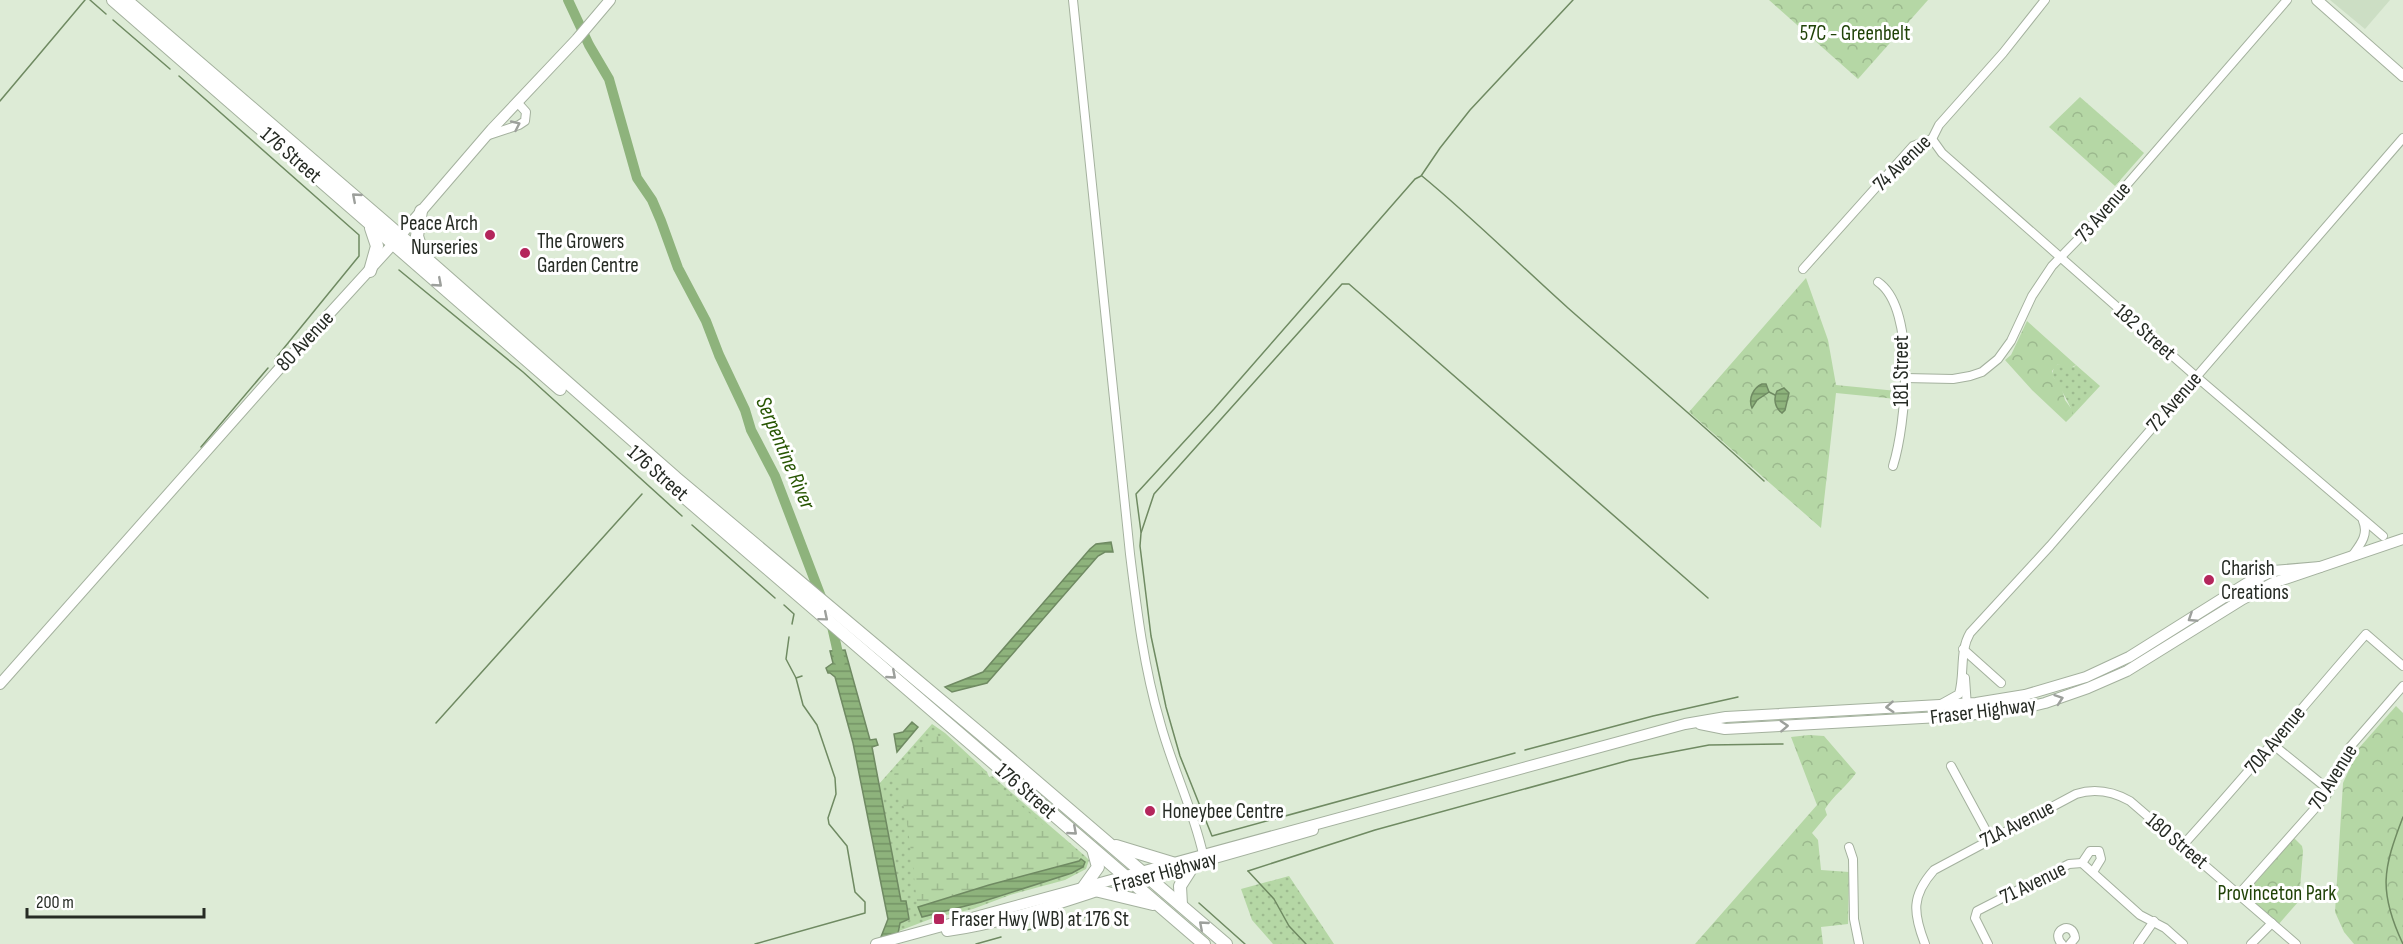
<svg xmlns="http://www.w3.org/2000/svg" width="2403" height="944" font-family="'Sofia Sans Condensed',sans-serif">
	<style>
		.built { fill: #ccdec4 }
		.grass { fill: url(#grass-dots) }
		.forest { fill: url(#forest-crowns) }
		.wetland { fill: url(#wetland-marsh) }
		.water { fill: url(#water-rules); stroke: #6f8a62; stroke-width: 1.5 }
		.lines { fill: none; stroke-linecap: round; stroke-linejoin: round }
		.stream { stroke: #6f8a62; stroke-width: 1.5 }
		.river { stroke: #8eb37c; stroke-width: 10 }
		.minor-casing { stroke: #a4b19e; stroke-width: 10 }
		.major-casing { stroke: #a4b19e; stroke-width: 12 }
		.highway-casing { stroke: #a4b19e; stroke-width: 14 }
		.minor { stroke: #fff; stroke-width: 8 }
		.major { stroke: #fff; stroke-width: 10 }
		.highway { stroke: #fff; stroke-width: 12 }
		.oneway { stroke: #9da09c }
		.poi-dot { fill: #b4265c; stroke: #fff; stroke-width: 2 }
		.labels { text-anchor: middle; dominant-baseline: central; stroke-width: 6; stroke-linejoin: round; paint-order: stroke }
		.park-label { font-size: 21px; fill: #214308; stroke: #fff }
		.street-label { font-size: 21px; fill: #262b24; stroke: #fff }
		.poi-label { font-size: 21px; fill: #262b24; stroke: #fff; text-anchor: start }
		.water-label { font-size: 22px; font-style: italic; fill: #285603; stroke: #fff }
	</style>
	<defs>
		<pattern id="grass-dots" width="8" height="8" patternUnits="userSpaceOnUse" patternTransform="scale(1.5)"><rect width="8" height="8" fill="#b5d7a5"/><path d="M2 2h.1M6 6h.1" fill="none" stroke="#9cb98e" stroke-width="1.8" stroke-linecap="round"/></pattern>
		<pattern id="forest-crowns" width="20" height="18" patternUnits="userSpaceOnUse" patternTransform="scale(1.5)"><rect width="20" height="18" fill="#b5d7a5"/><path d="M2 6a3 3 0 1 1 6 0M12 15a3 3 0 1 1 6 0" fill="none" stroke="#9cb98e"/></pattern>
		<pattern id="wetland-marsh" width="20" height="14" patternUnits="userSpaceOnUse" patternTransform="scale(1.5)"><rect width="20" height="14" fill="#b5d7a5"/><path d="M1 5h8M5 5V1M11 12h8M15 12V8" fill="none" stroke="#9cb98e"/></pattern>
		<pattern id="water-rules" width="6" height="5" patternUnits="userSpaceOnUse" patternTransform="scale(1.5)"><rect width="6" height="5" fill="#8eb37c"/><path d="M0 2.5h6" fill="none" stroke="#749265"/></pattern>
	</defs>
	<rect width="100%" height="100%" fill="#ddebd6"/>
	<polygon class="built" points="2330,0 2390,0 2365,29"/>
	<g class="grass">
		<path d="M2058,364L2074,367L2076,365L2100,386L2073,415C2071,405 2058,384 2052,375L2054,367Z"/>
		<polygon points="932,724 945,733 987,772 989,777 992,776 1085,856 1089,860 1086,869 1065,880 1010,895 973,909 933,918 899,931 900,923 909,920 905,901 901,901 879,784"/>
		<polygon points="1289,876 1334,944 1273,944 1252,920 1241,889"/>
	</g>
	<g class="forest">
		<polygon points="1769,0 1928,0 1858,79"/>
		<polygon points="2080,97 2144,153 2115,186 2049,127"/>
		<polygon points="1806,278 1828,340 1836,385 1897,391 1896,399 1836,393 1821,528 1689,412"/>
		<polygon points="2027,321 2076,365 2068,369 2058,364 2052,371 2054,378 2061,386 2065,400 2073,411 2073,415 2066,422 2032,390 2005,360 2011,355"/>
		<polygon points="2396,706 2403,713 2403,944 2354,944 2344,932 2335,912 2343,783 2359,748"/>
		<path d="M1809,735L1824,736L1856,773C1847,786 1833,796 1825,809L1827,815L1812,833L1818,840L1821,870L1849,872L1848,924L1821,927L1823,944H1695L1817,805L1791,737Z"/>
		<polygon points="2294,838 2302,846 2303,851 2299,901 2278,925 2246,894 2252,883 2256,882"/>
	</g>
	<path class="wetland" d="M933,733L950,742L1081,859L1080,861L989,885L918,907C912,868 909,809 894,774Z"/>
	<g class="water">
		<path d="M1762,384H1766L1769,392L1757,400L1752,408C1748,399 1753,388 1762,384Z"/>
		<path d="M1784,388L1789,393L1785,410L1782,413C1775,408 1773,399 1777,391Z"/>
		<polygon points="1111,542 1113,552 1105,552 1098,556 987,683 952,692 945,687 983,672 1090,549 1096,544"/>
		<polygon points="845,650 870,740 876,739 878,745 872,747 901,901 906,901 909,919 900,923 896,944 881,944 881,937 888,919 853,743 835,677 830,673 828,673 826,668 833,663 830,651"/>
		<polygon points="912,722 918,727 897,752 894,734 903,732"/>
		<polygon points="1081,859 1085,862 1083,867 1072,873 981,902 922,917 918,907 989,885 1079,861"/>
	</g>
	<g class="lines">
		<g class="stream">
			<polyline points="90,0 106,14"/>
			<polyline points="113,20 170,69"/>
			<polyline points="179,76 359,235 359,256 275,359"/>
			<polyline points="0,101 85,0"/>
			<path d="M1422,176C1473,218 1519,264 1568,308C1634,366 1700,422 1764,481"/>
			<polyline points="399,270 523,372 682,516"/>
			<polyline points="1769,392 1775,395"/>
			<polyline points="201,447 268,368"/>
			<polyline points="692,525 775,598"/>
			<polyline points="1141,532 1136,494 1214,409 1415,179 1421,176 1440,148 1470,110 1573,0"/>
			<polyline points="784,605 794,614 792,624"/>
			<polyline points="789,637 786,659 796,678"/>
			<polyline points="436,723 642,494"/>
			<polyline points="1525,750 1653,716 1738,697"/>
			<polyline points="1515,753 1212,836 1180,756 1166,707 1151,636 1140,546 1141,533 1154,494 1342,284 1349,284 1708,598"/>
			<polyline points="1248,871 1375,830 1630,760 1709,745 1783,744"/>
			<polyline points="1248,871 1274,899 1289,926 1306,944"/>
			<polyline points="1199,903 1245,944"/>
			<polyline points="1023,931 1104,913"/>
			<polyline points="755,944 865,913 865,902 855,892 847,846 829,824 828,818 836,794 835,778 817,725 803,705 796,678 802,676"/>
			<polyline points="976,944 1001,937"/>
			<path d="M2403,944C2378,891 2383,869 2403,817"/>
		</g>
		<g class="river">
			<polyline points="568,0 589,45 609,79 637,178 652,200 661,221 678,268 706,321 719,355 745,410 751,430 775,476 823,602"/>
			<polyline points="831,622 840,662"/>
		</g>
		<defs>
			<g id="minor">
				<path d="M1073,0L1130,554C1137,611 1144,668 1160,722C1172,767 1193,809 1203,854"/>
				<polyline points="486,136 519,125 525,121 526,112 517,102"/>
				<polyline points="1932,139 1942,153 2192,373 2383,536"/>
				<polyline points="1932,139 1939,125 2003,53 2045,0"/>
				<polyline points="1803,269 1913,146 1932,139"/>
				<path d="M1878,282C1917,309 1906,425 1893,466"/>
				<polyline points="1905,378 1953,379 1970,376 1982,372 1998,359 2011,341 2032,296 2052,266 2091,226 2287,0"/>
				<path d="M2352,556C2360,545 2369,535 2363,521"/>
				<polyline points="1963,649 2001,683"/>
				<polyline points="1965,678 1967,707"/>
				<path d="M1941,704L1959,694C1965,673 1959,652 1970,633L2050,546L2403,138"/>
				<polyline points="2271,743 2329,790"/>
				<polyline points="1951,766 1990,838"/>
				<path d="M2183,845C2246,776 2305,704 2366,634L2403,666"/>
				<polyline points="1849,847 1853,859 1854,919 1859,944"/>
				<polyline points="2082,863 2140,915 2165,928 2183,944"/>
				<polyline points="2082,863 2090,851 2099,851 2101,859 2093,872"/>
				<polyline points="2239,894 2326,796 2350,747 2403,686"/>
				<path d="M1925,944C1913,913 1911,896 1934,870L2076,794C2095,788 2112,791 2130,801L2296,944"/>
				<polyline points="1988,944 1975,918 1977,911 2069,864 2082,863"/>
				<path d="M2062,944C2049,931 2073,919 2075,938L2070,944"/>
				<polyline points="2138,944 2154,921"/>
				<polyline points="2251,944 2272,923"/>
			</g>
			<g id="major">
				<polyline points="2317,0 2403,76"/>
				<polyline points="0,684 279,369 393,244 492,129 577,39 610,0"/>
				<polyline points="1700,724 1725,729 1958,716 2015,710 2045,703 2088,688 2127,671 2243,599 2273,583 2403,539"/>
				<polyline points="1155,875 1313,830"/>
				<path d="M947,931C998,924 1048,907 1097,891"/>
				<polyline points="876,944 1685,724 1726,717 1976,703 2025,695 2086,677 2129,657 2247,583 2273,571 2320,567"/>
			</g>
			<g id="highway">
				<polyline points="113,0 560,389"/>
				<polyline points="126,0 388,225 676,478 982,735 1226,944"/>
				<polyline points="421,211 417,236 423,255"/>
				<polyline points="370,271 377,246 371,228"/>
				<polyline points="682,495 1204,944"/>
				<polyline points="1116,846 1172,863"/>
				<polyline points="1083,888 1098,867 1093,849"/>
				<polyline points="1099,891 1153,904"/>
				<polyline points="1181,905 1180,886 1194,864"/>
			</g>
		</defs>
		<use href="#minor" class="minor-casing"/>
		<use href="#major" class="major-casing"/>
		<use href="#highway" class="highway-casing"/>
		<use href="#minor" class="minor"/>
		<use href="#major" class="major"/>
		<use href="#highway" class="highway"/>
	</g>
	<defs><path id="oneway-chevron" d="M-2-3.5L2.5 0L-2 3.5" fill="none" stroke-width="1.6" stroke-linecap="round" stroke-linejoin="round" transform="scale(1.5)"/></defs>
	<g class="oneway">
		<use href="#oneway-chevron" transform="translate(516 125) rotate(-25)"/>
		<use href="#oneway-chevron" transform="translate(356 197) rotate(-139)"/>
		<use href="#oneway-chevron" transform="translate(438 283) rotate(41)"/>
		<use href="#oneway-chevron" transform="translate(824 617) rotate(40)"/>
		<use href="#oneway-chevron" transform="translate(2192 618) rotate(147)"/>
		<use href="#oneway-chevron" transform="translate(892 675) rotate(41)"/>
		<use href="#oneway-chevron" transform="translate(2059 699) rotate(-19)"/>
		<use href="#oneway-chevron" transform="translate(1890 707) rotate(176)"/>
		<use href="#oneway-chevron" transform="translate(1784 726) rotate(-3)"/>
		<use href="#oneway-chevron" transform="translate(1073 831) rotate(41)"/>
		<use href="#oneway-chevron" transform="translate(1203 925) rotate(-139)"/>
	</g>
	<g class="poi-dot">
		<circle cx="490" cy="235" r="6"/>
		<circle cx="525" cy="253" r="6"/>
		<circle cx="2209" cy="580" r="6"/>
		<circle cx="1150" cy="811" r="6"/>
		<rect x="933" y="913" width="12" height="12" rx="3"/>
	</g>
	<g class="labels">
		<g class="park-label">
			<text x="1855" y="33">57C - Greenbelt</text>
			<text x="2277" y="893">Provinceton Park</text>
		</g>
		<g class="street-label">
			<text transform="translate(291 155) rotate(41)">176 Street</text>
			<text transform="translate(1902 163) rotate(-44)">74 Avenue</text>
			<text transform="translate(2103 212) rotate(-49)">73 Avenue</text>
			<text transform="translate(2145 332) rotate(41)">182 Street</text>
			<text transform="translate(305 341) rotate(-47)">80 Avenue</text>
			<text transform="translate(1901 371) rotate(-90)">181 Street</text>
			<text transform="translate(2174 402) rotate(-49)">72 Avenue</text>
			<text transform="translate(658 473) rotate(41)">176 Street</text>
			<text transform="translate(1983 711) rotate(-7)">Fraser Highway</text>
			<text transform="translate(2275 740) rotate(-50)">70A Avenue</text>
			<text transform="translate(2333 777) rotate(-58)">70 Avenue</text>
			<text transform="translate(1026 791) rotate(41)">176 Street</text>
			<text transform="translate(2017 824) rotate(-27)">71A Avenue</text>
			<text transform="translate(2177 841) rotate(40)">180 Street</text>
			<text transform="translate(1165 872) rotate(-15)">Fraser Highway</text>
			<text transform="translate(2033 883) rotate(-26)">71 Avenue</text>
		</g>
		<g class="poi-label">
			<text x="478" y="223" text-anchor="end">Peace Arch<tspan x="478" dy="24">Nurseries</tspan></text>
			<text x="537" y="241">The Growers<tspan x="537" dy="24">Garden Centre</tspan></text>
			<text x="2221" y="568">Charish<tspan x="2221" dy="24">Creations</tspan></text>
			<text x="1162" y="811">Honeybee Centre</text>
			<text x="951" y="919">Fraser Hwy (WB) at 176 St</text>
		</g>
		<g class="water-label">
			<text transform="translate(785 453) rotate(67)">Serpentine River</text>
		</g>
	</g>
	<path d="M27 908v9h177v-9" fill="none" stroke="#262b24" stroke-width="3"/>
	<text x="36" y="908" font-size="18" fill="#262b24" stroke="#ffffff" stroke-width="4.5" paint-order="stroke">200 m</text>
</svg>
